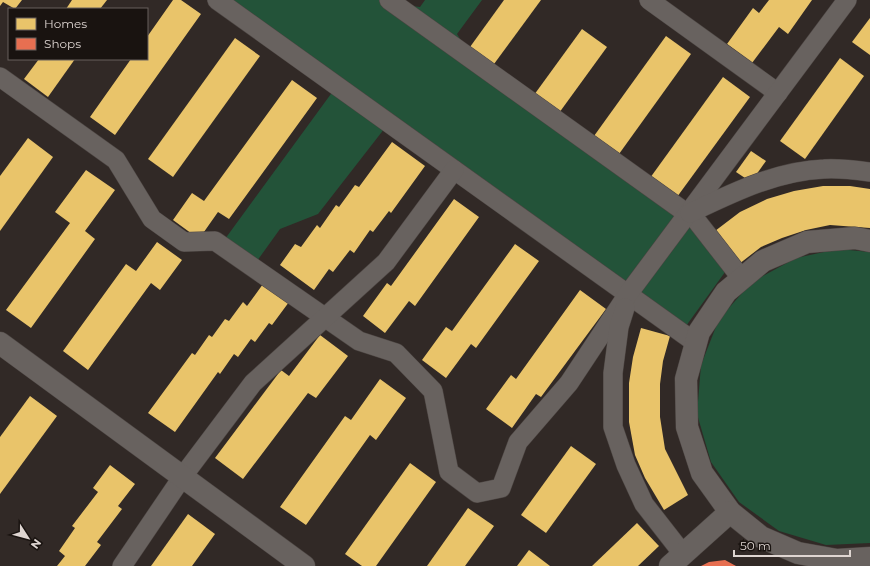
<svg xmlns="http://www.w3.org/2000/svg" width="870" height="566" font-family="Montserrat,sans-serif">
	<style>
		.green { fill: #235339 }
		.homes { fill: #e9c46a }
		.shops { fill: #e76f51 }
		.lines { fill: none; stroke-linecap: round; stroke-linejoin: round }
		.street-casing { stroke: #4c4542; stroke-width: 20 }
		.secondary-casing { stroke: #4c4542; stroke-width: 23 }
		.street { stroke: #68625f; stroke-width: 19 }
		.secondary { stroke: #68625f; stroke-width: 22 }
	</style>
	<rect width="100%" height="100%" fill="#312926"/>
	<g class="green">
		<polygon points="213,0 391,0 397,4 420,7 425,0 482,0 457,34 478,68 706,232 733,261 686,326 388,124 318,214 280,229 257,261 225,239 336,87"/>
		<polygon points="838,249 870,252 870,543 826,545 779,531 739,502 711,462 697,414 701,365 719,319 752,282 796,258"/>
	</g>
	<g class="homes">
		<polygon points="0,0 22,0 15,9 3,2 0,6"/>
		<polygon points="72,0 107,0 100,9 66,9"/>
		<polygon points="173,0 181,0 201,14 115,135 90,117 131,59 147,59 147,37"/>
		<polygon points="504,0 541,0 494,64 470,47"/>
		<polygon points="769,0 812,0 788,34 779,27 752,63 727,44 753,8 759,13"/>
		<polygon points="870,18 870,55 852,42"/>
		<polygon points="582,29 607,47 559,113 534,95"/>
		<polygon points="666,36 691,54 619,154 594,136"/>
		<polygon points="235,38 260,56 173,177 148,159"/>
		<polygon points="840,58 864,76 805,159 780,141"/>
		<polygon points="39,59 75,59 48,97 24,79"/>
		<polygon points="723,77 750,97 677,197 650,178"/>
		<polygon points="292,80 317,98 229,219 218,212 199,239 173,220 192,193 204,201"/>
		<polygon points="28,138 53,157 0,231 0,176"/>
		<polygon points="392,142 425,166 391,213 389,211 373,232 370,230 354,253 350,250 333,272 329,269 314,290 280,265 295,244 301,247 317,225 320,228 336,205 339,207 355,185 359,187"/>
		<polygon points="751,151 766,161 751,182 736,172"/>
		<polygon points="86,170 115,190 85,231 95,239 31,328 6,310 70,223 55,212"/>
		<polygon points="823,186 850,186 870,189 870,228 830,225 806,230 782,238 761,247 739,264 715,231 740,212 767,199 794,191"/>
		<polygon points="454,199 479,217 415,306 409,301 385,333 363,316 387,283 391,286"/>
		<polygon points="157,242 182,260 160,290 151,283 88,370 63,351 126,264 136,271"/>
		<polygon points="515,244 539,261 476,348 471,344 446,378 422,360 446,327 452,331"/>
		<polygon points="263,284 289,302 272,325 269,323 255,342 251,339 238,357 234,354 220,374 218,372 175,432 148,413 192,353 195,355 209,335 212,337 225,319 229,321 243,302 247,306"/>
		<polygon points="580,290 606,309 541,397 536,394 512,428 486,409 511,375 516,379"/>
		<polygon points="641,328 670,336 663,361 660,384 660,417 665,449 688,495 664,510 645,478 635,455 629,422 629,383 633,357"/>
		<polygon points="320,335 348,356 316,398 308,393 243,479 215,458 281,370 289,376"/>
		<polygon points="380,379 406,398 376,440 370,435 306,525 280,507 345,416 351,420"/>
		<polygon points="30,396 57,416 0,494 0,437"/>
		<polygon points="571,446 596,464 546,533 521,515"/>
		<polygon points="410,463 436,482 376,566 362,566 345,554"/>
		<polygon points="110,465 135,484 118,506 122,509 97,542 101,545 85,566 57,566 65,556 59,551 75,528 72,526 98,492 93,488"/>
		<polygon points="468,508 494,526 465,566 427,566"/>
		<polygon points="188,514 215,534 192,566 151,566"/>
		<polygon points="637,523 659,546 638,566 592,566"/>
		<polygon points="529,550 550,566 517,566"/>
	</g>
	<polygon class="shops" points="725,560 736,566 701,566 709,562"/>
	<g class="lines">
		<defs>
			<g id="street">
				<polyline points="217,0 696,343"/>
				<polyline points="389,0 696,220 742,279"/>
				<polyline points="649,0 778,93"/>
				<polyline points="0,77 116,160 152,219 184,242 215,241 359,341 396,353 433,391 449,472 477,493 501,488 518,442 569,383 628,294 847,0"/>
				<path d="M690,213C732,193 776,171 824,169C838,168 855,170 870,172"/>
				<polyline points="625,308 619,327 613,373 613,427 626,465 644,504 683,554"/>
				<polyline points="122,566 183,476 253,383 386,262 454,170"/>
			</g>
			<g id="secondary">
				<polyline points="870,241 855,238 807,242 763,261 726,292 699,332 686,379 687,427 702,473 730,512 761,537 798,553 837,560 870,558"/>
				<polyline points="0,343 304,566"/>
				<polyline points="670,566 730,512"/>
			</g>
		</defs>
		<use href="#street" class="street-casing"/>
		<use href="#secondary" class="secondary-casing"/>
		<use href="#street" class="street"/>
		<use href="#secondary" class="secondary"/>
	</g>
	<rect x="8" y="8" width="140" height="52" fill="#191310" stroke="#68615d"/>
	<rect x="16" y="18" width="20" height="12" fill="#e9c46a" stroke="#68615d"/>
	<text x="44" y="28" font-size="12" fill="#ded5d1">Homes</text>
	<rect x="16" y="38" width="20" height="12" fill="#e76f51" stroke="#68615d"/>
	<text x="44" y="48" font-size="12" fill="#ded5d1">Shops</text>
	<g transform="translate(28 538) rotate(126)" stroke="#191310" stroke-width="3" paint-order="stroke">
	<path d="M0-3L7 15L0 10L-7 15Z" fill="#ded5d1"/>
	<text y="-6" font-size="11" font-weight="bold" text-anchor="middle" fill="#ded5d1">N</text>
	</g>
	<path d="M734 550v6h116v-6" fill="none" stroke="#ded5d1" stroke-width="2"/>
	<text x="740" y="550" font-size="12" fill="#ded5d1" stroke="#191310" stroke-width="3" paint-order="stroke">50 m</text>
</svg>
